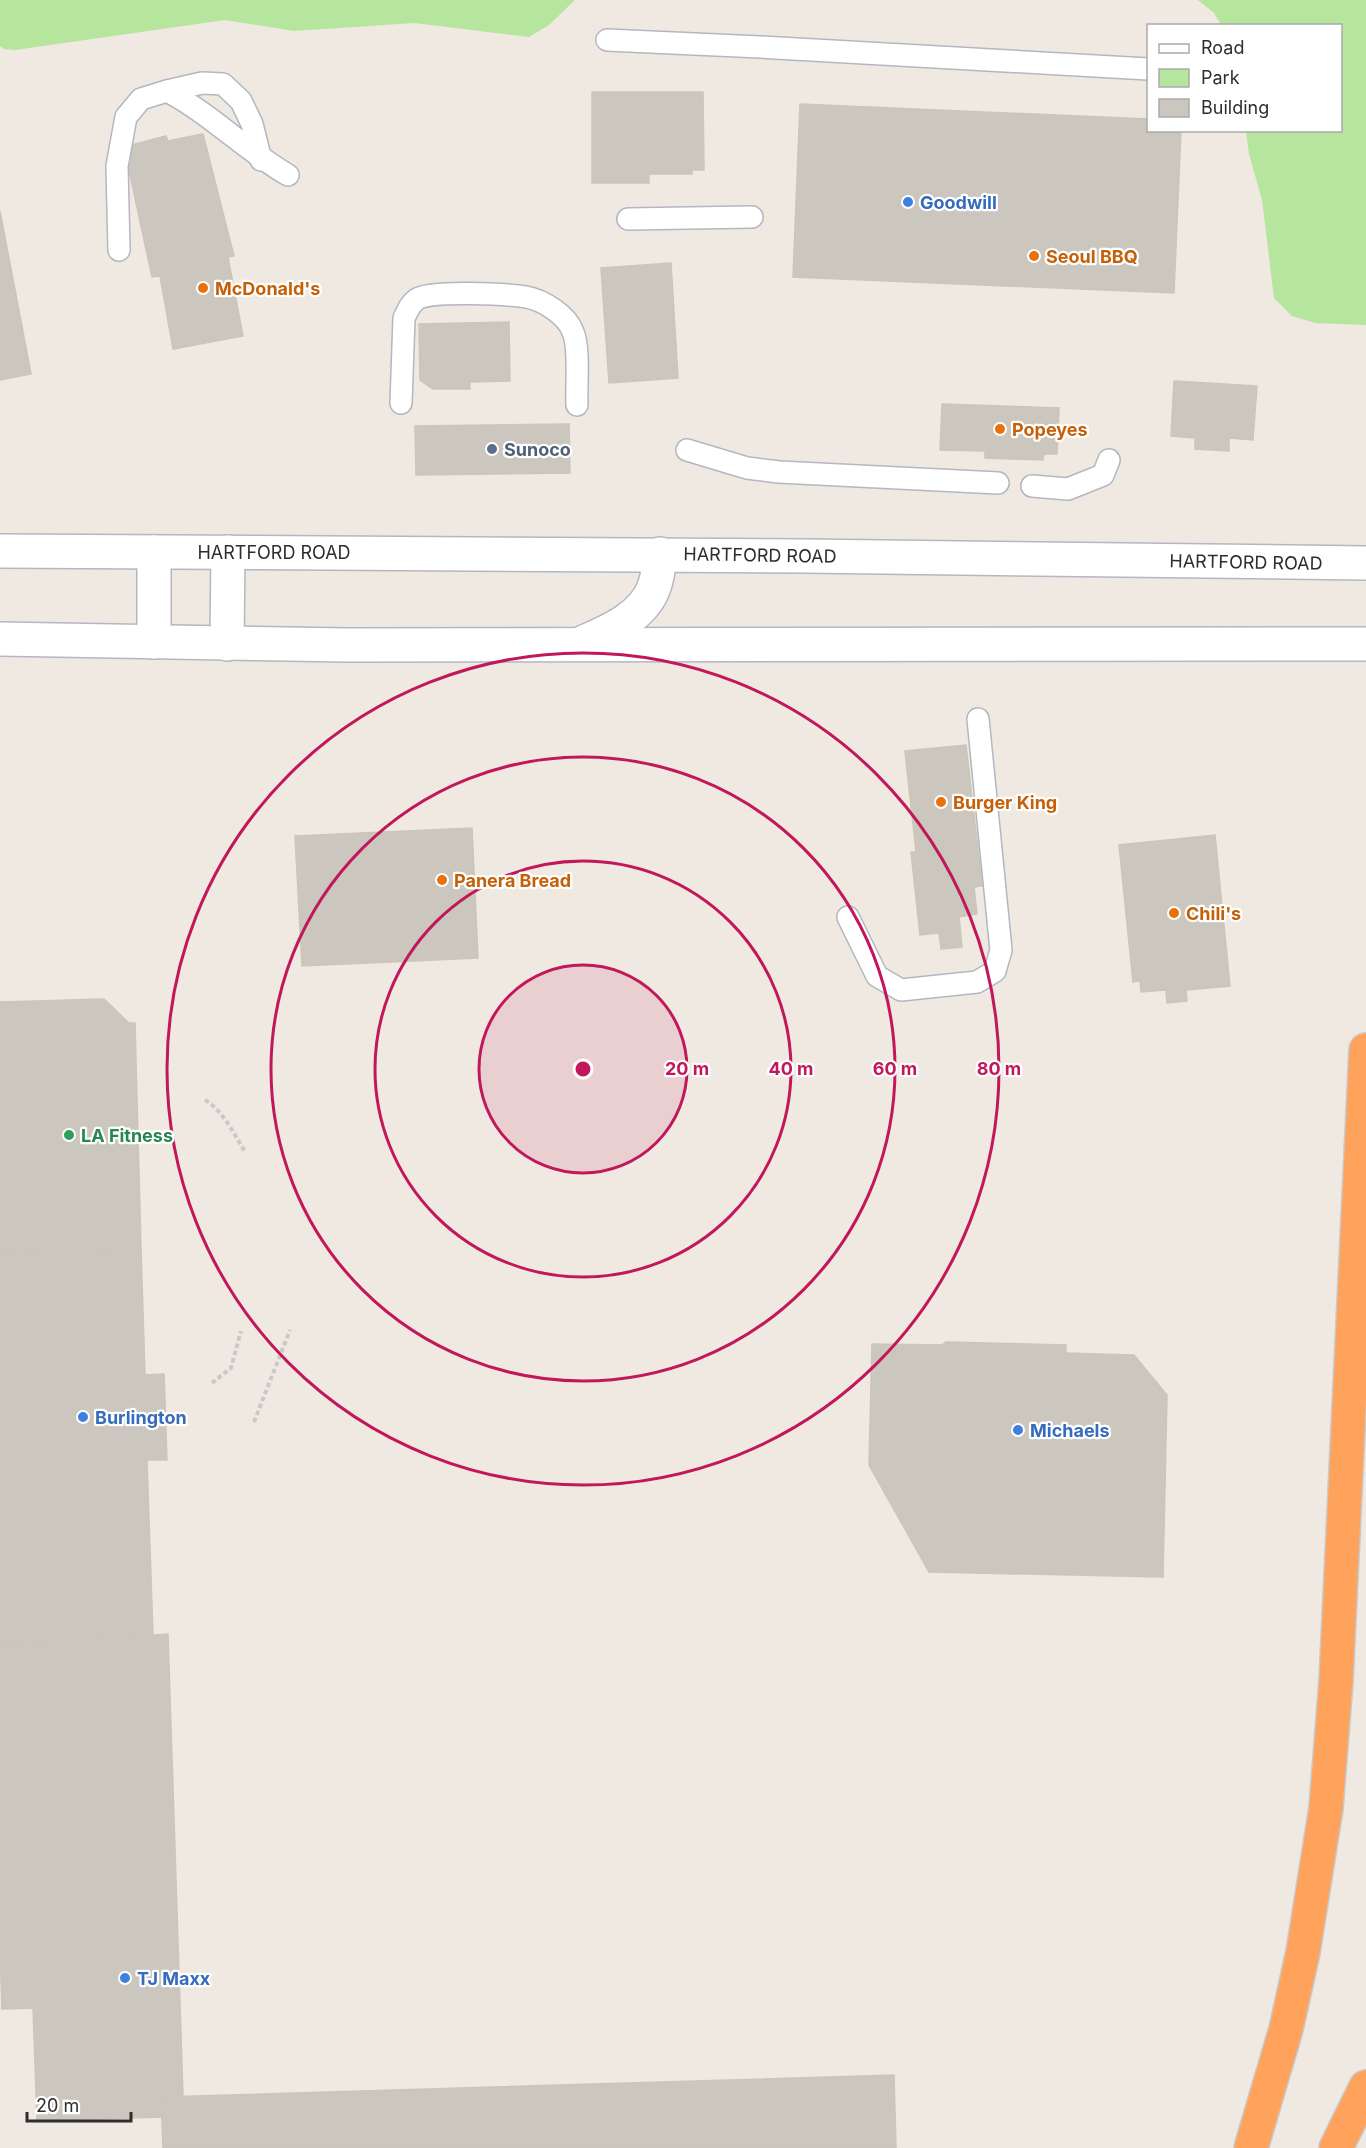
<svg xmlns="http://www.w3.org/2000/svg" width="1366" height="2148" font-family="Inter,sans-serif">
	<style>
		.green { fill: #b6e59e }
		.building { fill: #cbc7bf; stroke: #cbc5ba; stroke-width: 1.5 }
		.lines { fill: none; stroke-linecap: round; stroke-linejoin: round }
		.service-casing { stroke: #b4b7c1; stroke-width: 24 }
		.secondary-casing { stroke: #b4b7c1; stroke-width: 36 }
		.motorway-casing { stroke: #c9c9c9; stroke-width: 36 }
		.path { stroke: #c9c9c9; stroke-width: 4; stroke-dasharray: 4.5 3; stroke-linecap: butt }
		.service { stroke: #fff; stroke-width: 21 }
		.secondary { stroke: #fff; stroke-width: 33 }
		.motorway { stroke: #ffa35c; stroke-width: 33 }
		.ring { fill: none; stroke: #c2185b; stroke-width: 3 }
		.shop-dot { fill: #3f7fe0; stroke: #fff; stroke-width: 2 }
		.food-dot { fill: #e8710a; stroke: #fff; stroke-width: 2 }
		.service-dot { fill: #5c6f8a; stroke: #fff; stroke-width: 2 }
		.leisure-dot { fill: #2e9e5b; stroke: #fff; stroke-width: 2 }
		.labels { text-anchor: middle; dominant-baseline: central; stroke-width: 4.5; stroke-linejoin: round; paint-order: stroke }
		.shop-label { font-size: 18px; font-weight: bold; fill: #366cbe; stroke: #fff; text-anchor: start }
		.food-label { font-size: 18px; font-weight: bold; fill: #c56008; stroke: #fff; text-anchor: start }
		.service-label { font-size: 18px; font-weight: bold; fill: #4e5e75; stroke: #fff; text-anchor: start }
		.street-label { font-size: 18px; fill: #2e2e2e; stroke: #fff }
		.leisure-label { font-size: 18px; font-weight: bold; fill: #27864d; stroke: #fff; text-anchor: start }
		.centre { fill: #c2185b; stroke: #fff; stroke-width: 3 }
		.ring-label { font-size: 18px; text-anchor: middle; font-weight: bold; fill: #c2185b; stroke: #fff; stroke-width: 4.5; stroke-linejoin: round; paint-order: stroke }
	</style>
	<rect width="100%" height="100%" fill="#efe9e1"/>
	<g class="green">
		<polygon points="0,0 575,0 549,25 529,37 414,23 294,31 225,20 15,50 4,49 0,46"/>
		<polygon points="1198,0 1366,0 1366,325 1315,323 1292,316 1274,298 1262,200 1249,154 1246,131 1340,130 1340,26 1221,25 1214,13"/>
	</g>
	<g class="building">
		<polygon points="592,92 703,92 704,170 692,170 692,174 649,174 649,183 592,183"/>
		<polygon points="800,104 1148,119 1148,130 1181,130 1174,293 793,277"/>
		<polygon points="203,134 234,256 228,257 243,336 173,349 160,276 152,277 124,147 166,136 168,141"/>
		<polygon points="0,211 31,374 0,380"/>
		<polygon points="671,263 678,378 609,383 601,268"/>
		<polygon points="509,322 510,381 470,382 470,389 433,389 420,380 419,324"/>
		<polygon points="1174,381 1257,386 1253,440 1229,438 1229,451 1195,449 1195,438 1171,436"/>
		<polygon points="942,404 1059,408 1057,454 1044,454 1043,460 985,458 985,451 940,450"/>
		<polygon points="569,424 570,473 416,475 415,426"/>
		<polygon points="966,745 980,867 985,866 987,885 974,887 977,914 959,917 962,947 941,949 939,933 920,935 911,852 916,852 905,751"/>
		<polygon points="472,828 478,958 302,966 295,836"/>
		<polygon points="1215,835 1230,986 1186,990 1187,1001 1167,1003 1166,990 1141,992 1140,981 1133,982 1119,845"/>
		<polygon points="104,999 129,1023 135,1023 141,1248 0,1252 0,1002"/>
		<polygon points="141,1248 145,1375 164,1374 167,1460 147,1460 153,1635 0,1644 0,1252"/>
		<polygon points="946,1342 1066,1345 1066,1353 1134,1355 1167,1395 1163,1577 929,1572 869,1465 872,1344 942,1345"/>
		<polygon points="168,1634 183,2096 161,2097 162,2117 37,2121 33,2008 2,2009 0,1950 0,1644"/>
		<polygon points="894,2075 896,2148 163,2148 161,2097"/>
	</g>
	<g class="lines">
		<defs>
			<g id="service">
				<polyline points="607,40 760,47 1148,69"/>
				<polyline points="167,91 202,83 223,84 241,101 252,124 261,160"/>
				<polyline points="628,219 752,217"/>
				<path d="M119,250L117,166L126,117L141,99L167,91C211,114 245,150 288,175"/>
				<path d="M401,403L404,318C408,310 410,304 417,299C431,290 508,294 526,297C543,300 567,315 573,332C580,348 576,386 577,405"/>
				<polyline points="687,450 747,468 779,472 998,483"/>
				<polyline points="1032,486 1068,489 1103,475 1109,460"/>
				<polyline points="848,917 877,976 901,990 977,982 995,971 1001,950 978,719"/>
			</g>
			<g id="secondary">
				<polyline points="0,551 804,556 1366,563"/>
				<polyline points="154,552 154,642"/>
				<polyline points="0,639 348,645 1366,644"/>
				<path d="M584,642C610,631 644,616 654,587C658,577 659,565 660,554"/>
				<polyline points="227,644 228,552"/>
			</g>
			<g id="motorway">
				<polyline points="1251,2148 1286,2029 1303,1952 1326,1808 1336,1681 1366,1050"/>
				<polyline points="1336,2148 1366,2087"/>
			</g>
		</defs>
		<use href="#service" class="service-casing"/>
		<use href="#secondary" class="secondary-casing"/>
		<use href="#motorway" class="motorway-casing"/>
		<g class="path">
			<path d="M205,1100C224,1111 234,1135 246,1153"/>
			<polyline points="212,1383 231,1368 241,1331"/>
			<polyline points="254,1422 290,1330"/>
		</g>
		<use href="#service" class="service"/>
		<use href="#secondary" class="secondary"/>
		<use href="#motorway" class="motorway"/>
	</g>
	<circle cx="583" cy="1069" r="104" fill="#c2185b" fill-opacity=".12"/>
	<g class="ring">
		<circle cx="583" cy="1069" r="104"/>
		<circle cx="583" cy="1069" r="208"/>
		<circle cx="583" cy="1069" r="312"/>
		<circle cx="583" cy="1069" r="416"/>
	</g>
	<g class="shop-dot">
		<circle cx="908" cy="202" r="6"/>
		<circle cx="83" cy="1417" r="6"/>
		<circle cx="1018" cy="1430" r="6"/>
		<circle cx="125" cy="1978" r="6"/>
	</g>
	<g class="food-dot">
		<circle cx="1034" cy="256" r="6"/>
		<circle cx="203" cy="288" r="6"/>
		<circle cx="1000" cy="429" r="6"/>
		<circle cx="941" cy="802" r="6"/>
		<circle cx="442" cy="880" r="6"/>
		<circle cx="1174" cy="913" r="6"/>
	</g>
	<circle class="service-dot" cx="492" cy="449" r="6"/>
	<circle class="leisure-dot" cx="69" cy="1135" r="6"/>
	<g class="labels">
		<g class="shop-label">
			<text x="920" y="202">Goodwill</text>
			<text x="95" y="1417">Burlington</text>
			<text x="1030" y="1430">Michaels</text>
			<text x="137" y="1978">TJ Maxx</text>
		</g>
		<g class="food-label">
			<text x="1046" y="256">Seoul BBQ</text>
			<text x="215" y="288">McDonald's</text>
			<text x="1012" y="429">Popeyes</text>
			<text x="953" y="802">Burger King</text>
			<text x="454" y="880">Panera Bread</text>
			<text x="1186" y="913">Chili's</text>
		</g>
		<g class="service-label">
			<text x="504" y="449">Sunoco</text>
		</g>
		<g class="street-label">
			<text x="274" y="552">HARTFORD ROAD</text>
			<text transform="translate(760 555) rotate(1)">HARTFORD ROAD</text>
			<text transform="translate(1246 562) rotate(1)">HARTFORD ROAD</text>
		</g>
		<g class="leisure-label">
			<text x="81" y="1135">LA Fitness</text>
		</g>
	</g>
	<circle cx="583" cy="1069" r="9" class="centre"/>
	<g class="ring-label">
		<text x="687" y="1075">20 m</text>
		<text x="791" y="1075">40 m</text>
		<text x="895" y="1075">60 m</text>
		<text x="999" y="1075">80 m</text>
	</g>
	<rect x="1147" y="24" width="195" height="108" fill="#ffffff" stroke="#ababab" stroke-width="1.5"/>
	<rect x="1159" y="44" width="30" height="9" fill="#ffffff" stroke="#ababab" stroke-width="1.5"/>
	<text x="1201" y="54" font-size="18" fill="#2e2e2e">Road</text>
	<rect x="1159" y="69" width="30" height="18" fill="#b6e59e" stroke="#ababab" stroke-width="1.5"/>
	<text x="1201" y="84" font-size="18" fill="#2e2e2e">Park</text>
	<rect x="1159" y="99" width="30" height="18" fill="#cbc7bf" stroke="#ababab" stroke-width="1.5"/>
	<text x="1201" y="114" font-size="18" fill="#2e2e2e">Building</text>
	<path d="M27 2112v9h104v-9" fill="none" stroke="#2e2e2e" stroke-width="3"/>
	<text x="36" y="2112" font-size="18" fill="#2e2e2e" stroke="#ffffff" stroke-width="4.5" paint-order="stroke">20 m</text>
</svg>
